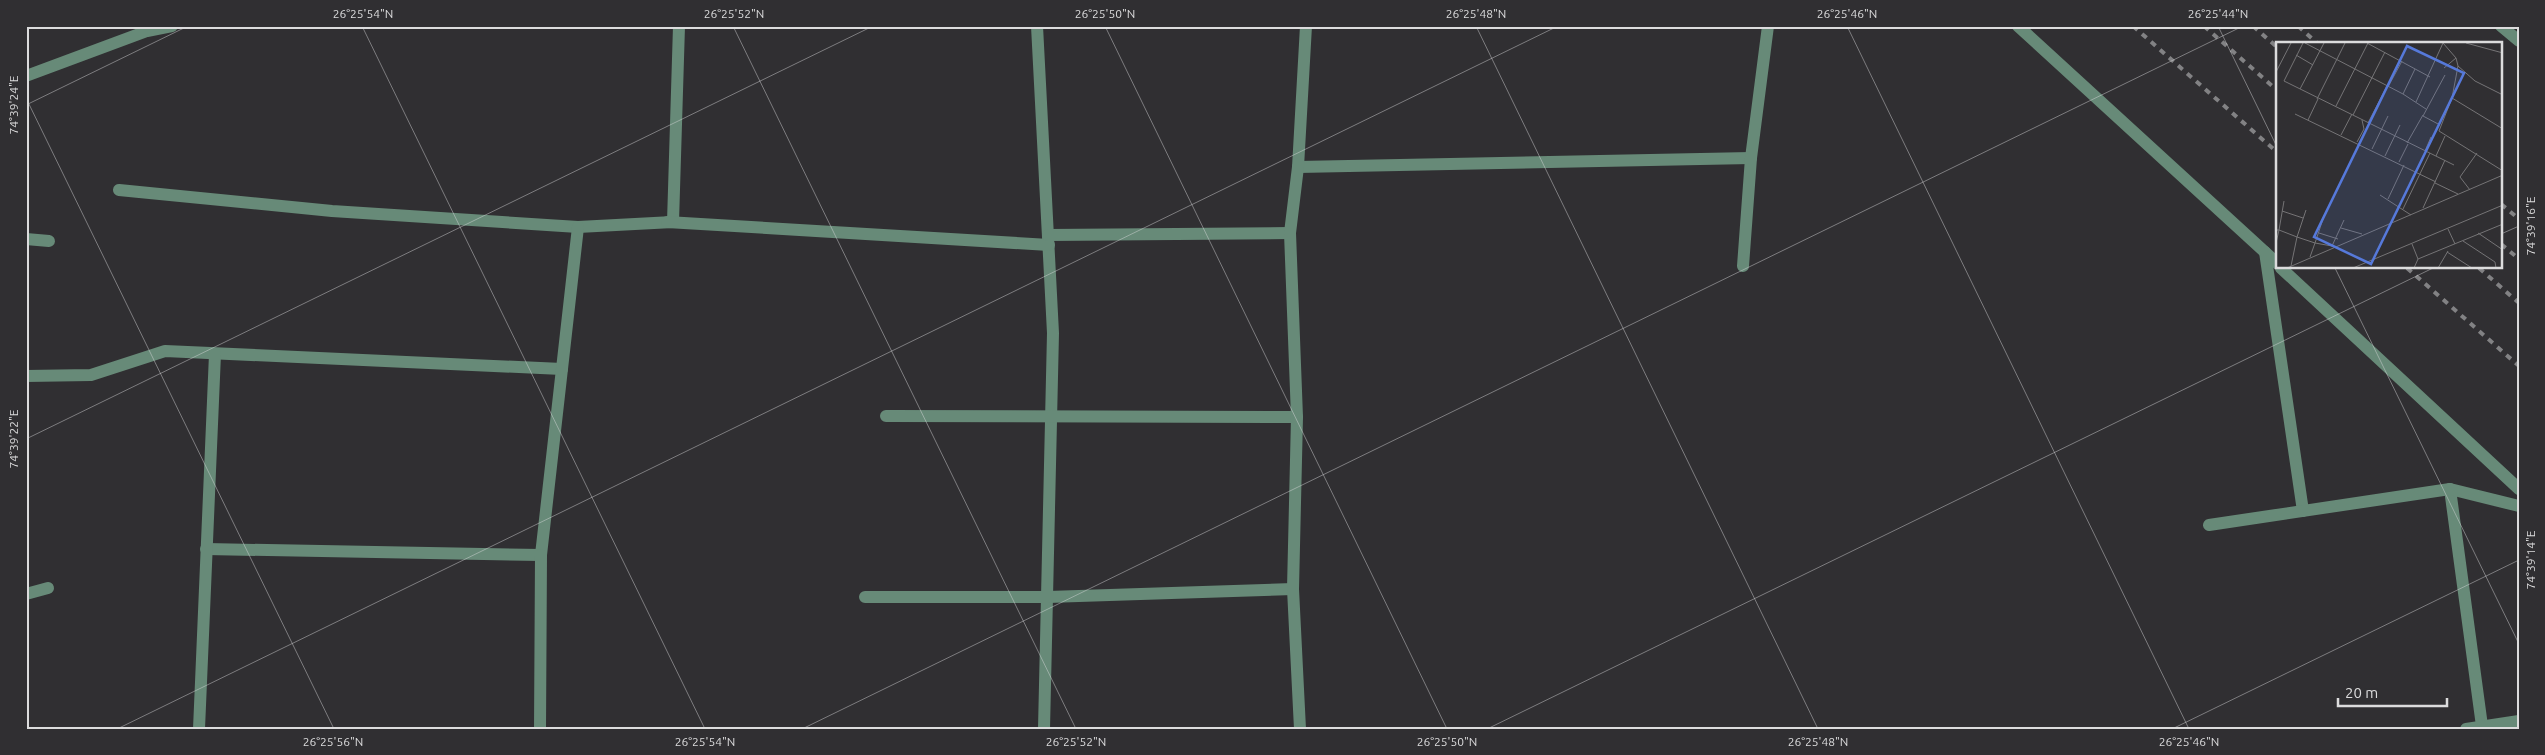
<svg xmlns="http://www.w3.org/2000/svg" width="2545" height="755" font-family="Ubuntu,sans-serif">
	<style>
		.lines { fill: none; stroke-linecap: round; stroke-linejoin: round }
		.minor { stroke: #678a78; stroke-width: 12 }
		.rail { stroke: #828284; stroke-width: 4; stroke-dasharray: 6 6; stroke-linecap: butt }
		.ticks { fill: none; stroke: #dcdcdd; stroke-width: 1; stroke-opacity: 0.45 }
		.inset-road { fill: none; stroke: #757476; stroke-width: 1 }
		.view { fill: #5679da; fill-opacity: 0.15; stroke: #5679da; stroke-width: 2.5 }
		.inset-edge { fill: none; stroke: #dcdcdd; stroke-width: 2.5 }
		.neatline { fill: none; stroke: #dcdcdd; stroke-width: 2 }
		.ticks-label { font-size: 12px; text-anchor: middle; fill: #dcdcdd }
	</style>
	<rect width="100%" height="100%" fill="#302f32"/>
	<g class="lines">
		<g class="minor">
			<polyline points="1037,26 1053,333 1044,729"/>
			<polyline points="2018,26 2278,264"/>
			<polyline points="2501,26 2519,41"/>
			<polyline points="26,76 147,31 172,26"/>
			<polyline points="1298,167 1751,158"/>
			<polyline points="119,190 332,211 578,227 673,222 679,26"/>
			<polyline points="667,222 1049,245"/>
			<polyline points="1048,235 1290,233"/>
			<polyline points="26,239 49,241"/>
			<polyline points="2265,252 2303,511"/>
			<polyline points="1743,266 1751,158 1768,26"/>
			<polyline points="2281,268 2519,489"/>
			<polyline points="26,376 91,375 165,351 562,369"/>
			<polyline points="886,416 1297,417"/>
			<polyline points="2450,489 2482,726"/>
			<polyline points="2209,525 2450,489 2519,506"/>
			<polyline points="206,549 541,555 578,227"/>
			<polyline points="26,594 48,588"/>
			<polyline points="865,597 1048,597 1293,589"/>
			<polyline points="199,729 215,354"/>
			<polyline points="540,729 541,555"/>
			<polyline points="1300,729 1293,589 1297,417 1290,233 1298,167 1306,26"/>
			<polyline points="2466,729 2519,721"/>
		</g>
		<g class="rail">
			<polyline points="2133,26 2278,153"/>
			<polyline points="2204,26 2278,91"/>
			<polyline points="2253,26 2278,48"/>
			<polyline points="2298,26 2318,44"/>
			<polyline points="2501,204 2519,219"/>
			<polyline points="2501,244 2519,259"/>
			<polyline points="2407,268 2519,366"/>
			<polyline points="2479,268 2519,303"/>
		</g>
	</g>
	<path class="ticks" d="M362,26L705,729M733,26L1076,729M1105,26L1447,729M1476,26L1818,729M1847,26L2189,729M2218,26L2278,149M26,98L334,729M26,105L188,26M2501,234L2519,226M2335,268L2519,644M26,439L873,26M117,729L1558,26M802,729L2243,26M1487,729L2433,268M2172,729L2519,560"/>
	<g transform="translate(2276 42)">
		<rect width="226" height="226" fill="#302f32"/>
		<path class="inset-road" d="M27,1L8,39L178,123M29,1L127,52M91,1L154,35M167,1L180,16L182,24L176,56L163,89L227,129M190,1L227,11M20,13L37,23M182,24L199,39L227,53M168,26L180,16M139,27L127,52L150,67M0,30L15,1M112,45L126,19M24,47L48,1M176,56L227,87M41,57L69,1M140,60L167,1M60,64L92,1M19,72L160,140M77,73L109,10M32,78L42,57M92,81L111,44M164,83L147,74L169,33M65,93L76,72M81,100L88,87L86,78M131,101L147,73M96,107L112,74M149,109L155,95M109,114L124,83M160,114L169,94M123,120L132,102M159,141L182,152M194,148L184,135L201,111M104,153L135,173M112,157L128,123M8,159L3,188L21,195L15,224M147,166L169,118M127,167L154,111M30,168L21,195L39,201L48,174M6,169L27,176M65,186L86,192M172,187L179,202M0,188H3L0,201M43,191L62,197M202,191L227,208M187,199L219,220L220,226M136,202L142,217L138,226M171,210L196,226M34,215L39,201L56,204L68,178M142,217L227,182M11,226L227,133M77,226L227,163M162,226L172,209"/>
		<path class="view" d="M131,4L188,31L95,222L38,195Z"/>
		<rect width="226" height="226" class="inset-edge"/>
	</g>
	<rect width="2545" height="755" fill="none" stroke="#302f32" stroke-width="55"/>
	<path d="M2338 698v8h109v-8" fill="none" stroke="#dcdcdd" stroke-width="2.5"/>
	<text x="2345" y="698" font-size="15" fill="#dcdcdd" stroke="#302f32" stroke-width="4" paint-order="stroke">20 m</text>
	<rect x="28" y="28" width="2490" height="700" class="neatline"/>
	<g class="ticks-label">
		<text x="363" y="18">26°25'54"N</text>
		<text x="734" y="18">26°25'52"N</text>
		<text x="1105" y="18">26°25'50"N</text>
		<text x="1476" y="18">26°25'48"N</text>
		<text x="1847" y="18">26°25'46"N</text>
		<text x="2218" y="18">26°25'44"N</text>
		<text transform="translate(14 105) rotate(-90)" y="4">74°39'24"E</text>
		<text transform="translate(2531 226) rotate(-90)" y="4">74°39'16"E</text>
		<text transform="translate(14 439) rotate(-90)" y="4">74°39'22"E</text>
		<text transform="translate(2531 560) rotate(-90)" y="4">74°39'14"E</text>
		<text x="333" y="746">26°25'56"N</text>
		<text x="705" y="746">26°25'54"N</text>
		<text x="1076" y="746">26°25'52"N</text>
		<text x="1447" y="746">26°25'50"N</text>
		<text x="1818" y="746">26°25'48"N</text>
		<text x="2189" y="746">26°25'46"N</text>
	</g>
</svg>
